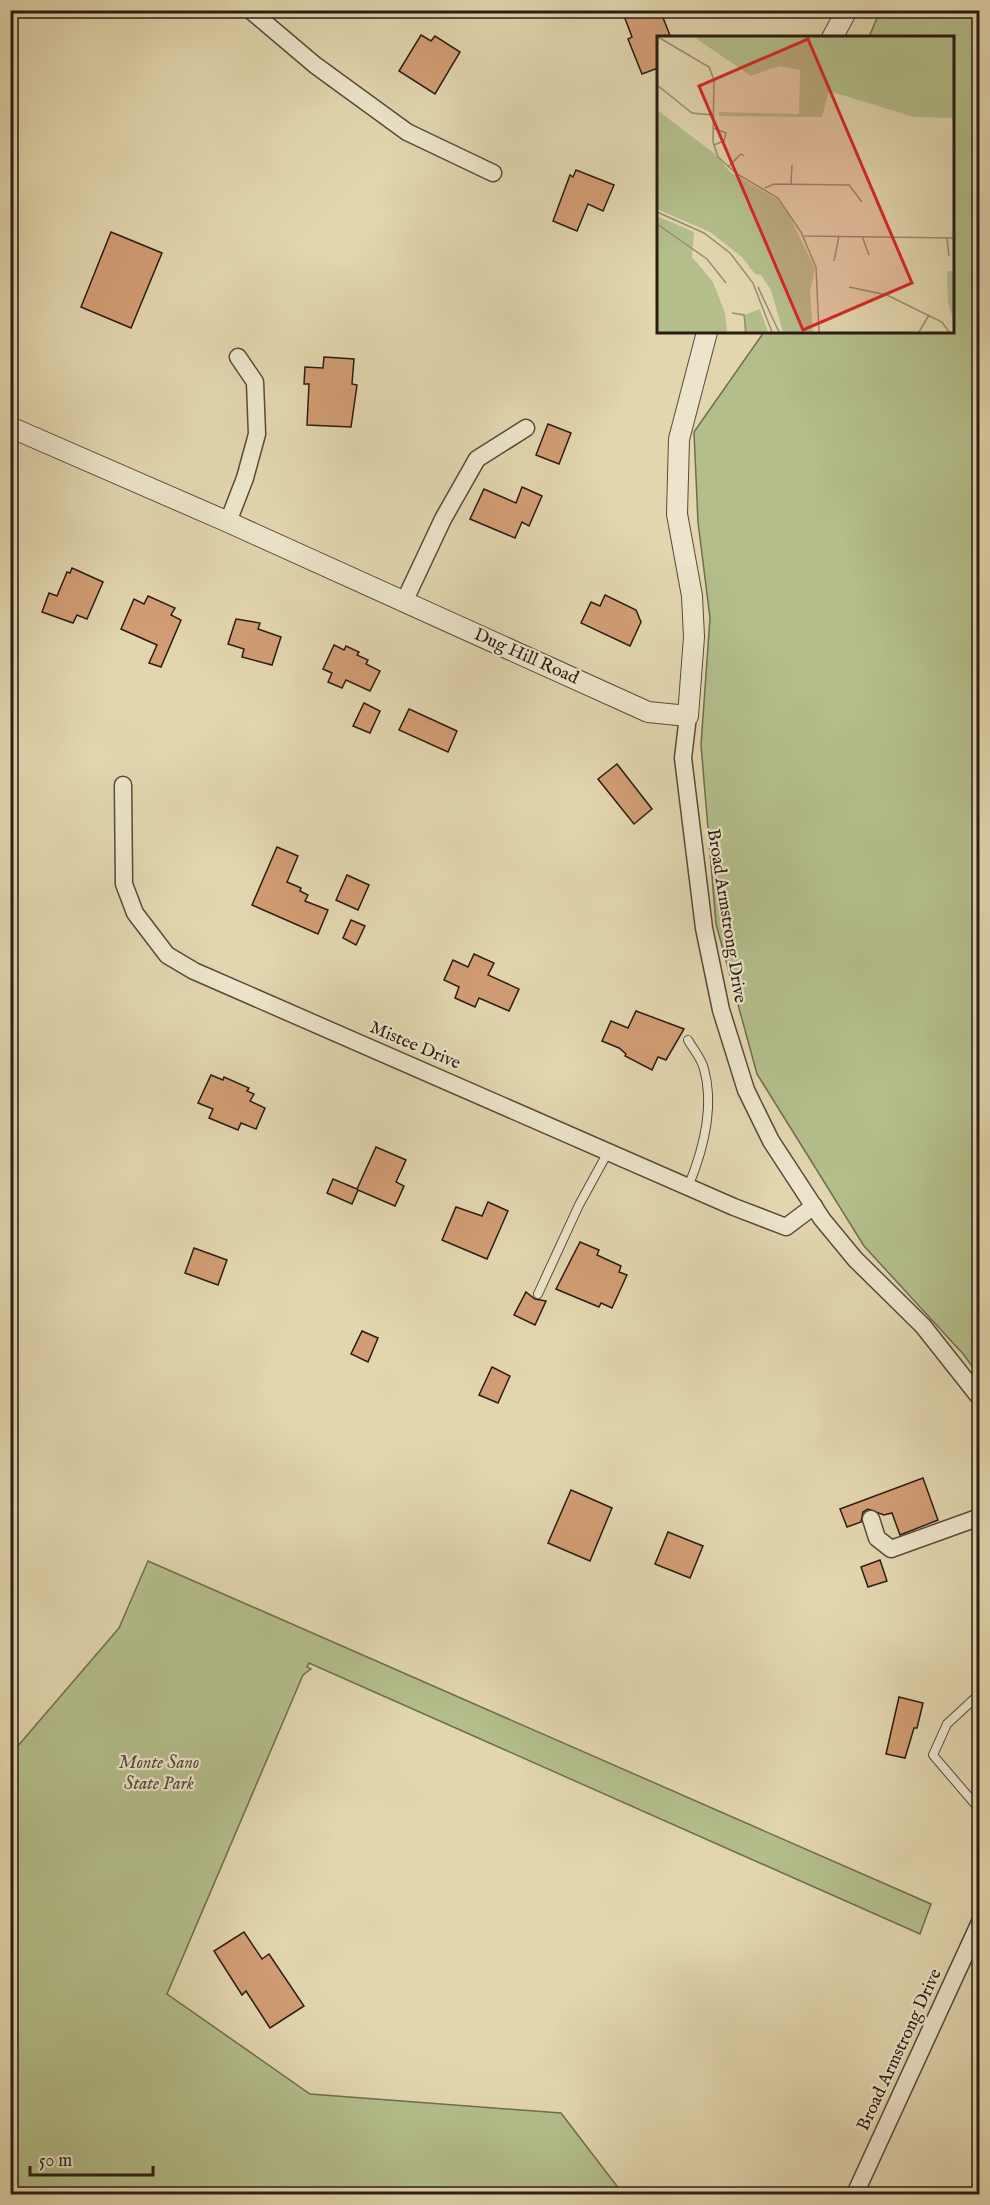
<svg xmlns="http://www.w3.org/2000/svg" width="990" height="2205" font-family="'IM FELL English',serif">
	<style>
		.green { fill: #b3be8b; stroke: #6f6d4f; stroke-width: 1.5 }
		.building { fill: #d29d74; stroke: #2b1c13; stroke-width: 1.5 }
		.lines { fill: none; stroke-linecap: round; stroke-linejoin: round }
		.service-casing { stroke: #594a3a; stroke-width: 10 }
		.minor-casing { stroke: #594a3a; stroke-width: 19 }
		.tertiary-casing { stroke: #594a3a; stroke-width: 22 }
		.service { stroke: #ece4cb; stroke-width: 8 }
		.minor { stroke: #ece4cb; stroke-width: 16 }
		.tertiary { stroke: #ece4cb; stroke-width: 20 }
		.labels { text-anchor: middle; dominant-baseline: central; stroke-width: 4.5; stroke-linejoin: round; paint-order: stroke }
		.street-label { font-size: 18px; fill: #2b1c13; stroke: #ece4cb }
		.park-label { font-size: 18px; font-style: italic; fill: #544d37; stroke: #ece4cb }
		.inset-road { fill: none; stroke: #998c71; stroke-width: 1.5 }
		.view { fill: #d62828; fill-opacity: 0.15; stroke: #d62828; stroke-width: 3 }
		.inset-edge { fill: none; stroke: #2b1c13; stroke-width: 3 }
	</style>
	<rect width="100%" height="100%" fill="#e2d6af"/>
	<filter id="stains"><feTurbulence type="fractalNoise" baseFrequency=".00333" numOctaves="4"/><feColorMatrix values="0 0 0 0 .2 0 0 0 0 .09 0 0 0 0 .02 0 0 0 .5 -.17"/></filter>
	<radialGradient id="worn" r=".72"><stop offset=".6" stop-color="#630" stop-opacity="0"/><stop offset="1" stop-color="#630" stop-opacity=".3"/></radialGradient>
	<g class="green">
		<polygon points="880,11 979,11 979,1376 964,1355 864,1246 757,1074 716,924 701,745 710,618 698,522 694,432 764,332 952,332 952,38 869,37"/>
		<polygon points="148,1561 931,1904 920,1934 309,1663 307,1667 311,1669 303,1675 167,1994 310,2094 561,2113 623,2194 11,2194 11,1742 17,1747 119,1628"/>
	</g>
	<g class="building">
		<polygon points="638,10 660,10 671,38 658,38 658,68 642,74 628,39 632,37 624,16"/>
		<polygon points="421,35 431,41 435,36 460,52 435,94 399,71"/>
		<polygon points="576,170 614,185 603,211 588,204 577,231 553,221 570,175 573,177"/>
		<polygon points="111,232 162,253 131,328 81,307"/>
		<polygon points="324,357 354,359 352,384 357,385 351,427 307,425 309,384 304,384 305,367 323,368"/>
		<polygon points="548,424 571,433 559,464 536,455"/>
		<polygon points="522,487 542,496 529,526 522,522 515,538 470,519 484,489 516,503"/>
		<polygon points="72,568 103,582 87,619 77,615 73,623 42,612 49,593 57,596 67,572 70,573"/>
		<polygon points="605,595 636,610 641,622 630,646 581,623 591,602 600,606"/>
		<polygon points="148,596 175,608 171,615 181,620 161,667 149,663 157,645 121,629 134,599 144,604"/>
		<polygon points="236,619 260,623 258,629 281,637 272,665 242,657 244,649 228,644"/>
		<polygon points="334,645 344,650 346,646 359,652 357,655 368,660 366,664 380,671 370,691 346,680 342,688 328,682 332,673 323,669"/>
		<polygon points="364,703 380,711 370,733 353,726"/>
		<polygon points="409,709 457,731 448,752 399,730"/>
		<polygon points="617,764 652,809 634,824 598,779"/>
		<polygon points="277,847 298,856 287,882 301,888 300,891 308,895 305,901 328,910 318,934 252,905"/>
		<polygon points="347,875 369,885 358,910 336,900"/>
		<polygon points="351,920 365,926 356,945 343,938"/>
		<polygon points="474,954 494,963 488,975 519,989 509,1011 479,998 475,1007 455,998 459,987 444,980 453,960 468,967"/>
		<polygon points="636,1011 684,1029 666,1060 658,1057 652,1070 625,1056 626,1054 619,1048 602,1041 611,1021 628,1028"/>
		<polygon points="211,1075 223,1080 224,1077 249,1088 247,1091 254,1094 250,1101 265,1108 256,1129 241,1123 238,1130 209,1118 213,1109 198,1103"/>
		<polygon points="376,1147 406,1160 396,1182 404,1186 395,1206 358,1190 352,1204 327,1193 333,1179 357,1189"/>
		<polygon points="488,1202 508,1211 487,1259 442,1240 456,1207 482,1216"/>
		<polygon points="580,1242 599,1250 597,1255 621,1266 619,1272 627,1275 612,1308 601,1303 599,1307 556,1289"/>
		<polygon points="194,1248 227,1260 218,1285 185,1273"/>
		<polygon points="526,1292 535,1299 546,1301 535,1325 514,1315"/>
		<polygon points="362,1331 378,1338 368,1362 351,1354"/>
		<polygon points="492,1367 510,1376 498,1403 479,1395"/>
		<polygon points="923,1478 938,1520 900,1535 892,1513 884,1515 868,1509 863,1512 861,1522 847,1527 840,1509"/>
		<polygon points="571,1490 612,1508 590,1561 548,1543"/>
		<polygon points="668,1532 703,1546 690,1578 655,1564"/>
		<polygon points="880,1560 887,1581 868,1587 861,1567"/>
		<polygon points="899,1697 923,1703 917,1728 914,1728 905,1758 886,1754"/>
		<polygon points="244,1932 262,1959 269,1954 304,2006 270,2028 246,1991 242,1995 214,1951"/>
	</g>
	<g class="lines">
		<defs>
			<g id="service">
				<path d="M688,1187C703,1151 715,1108 704,1069C702,1059 693,1049 688,1040"/>
				<polyline points="538,1294 579,1205 608,1152"/>
				<polyline points="980,1699 974,1699 947,1724 933,1755 980,1810"/>
			</g>
			<g id="minor">
				<polyline points="250,10 315,65 407,132 493,173"/>
				<polyline points="228,522 245,478 257,434 255,382 238,357"/>
				<polyline points="404,602 443,519 477,459 526,428"/>
				<polyline points="688,716 683,758 704,928 721,1010 746,1090 771,1141 822,1219 855,1259 923,1326 980,1398"/>
				<polyline points="123,785 124,884 135,913 167,955 194,971 734,1207 786,1227 814,1206"/>
				<polyline points="871,1519 877,1538 891,1549 980,1517"/>
				<polyline points="855,2194 980,1922"/>
			</g>
			<g id="tertiary">
				<polyline points="832,38 847,10"/>
				<polyline points="10,427 228,522 648,712 688,716 694,637 692,596 677,514 679,439 707,332"/>
			</g>
		</defs>
		<use href="#service" class="service-casing"/>
		<use href="#minor" class="minor-casing"/>
		<use href="#tertiary" class="tertiary-casing"/>
		<use href="#service" class="service"/>
		<use href="#minor" class="minor"/>
		<use href="#tertiary" class="tertiary"/>
	</g>
	<g class="labels">
		<g class="street-label">
			<text transform="translate(526 657) rotate(24)">Dug Hill Road</text>
			<text transform="translate(726 916) rotate(81)">Broad Armstrong Drive</text>
			<text transform="translate(415 1046) rotate(23)">Mistee Drive</text>
			<text transform="translate(900 2050) rotate(-65)">Broad Armstrong Drive</text>
		</g>
		<g class="park-label">
			<text x="159" y="1763">Monte Sano<tspan x="159" dy="21">State Park</tspan></text>
		</g>
	</g>
	<g transform="translate(657 36)">
		<rect width="297" height="297" fill="#e2d6af"/>
		<path d="M37,1H297V82L257,81L172,55L165,81L62,80V76L142,78L143,34L122,30L94,40ZM0,74L58,118L73,136L121,164L132,179L158,232L153,256L156,296H126L114,254L104,239L98,238L85,221L53,196L0,173ZM0,180L37,196L35,221L56,246L68,277L70,296H0ZM290,235H297V286L291,267ZM103,273L111,296H87V279Z" fill="#b3be8b"/>
		<path class="inset-road" d="M1,1L52,31L57,44L56,106L61,121L80,138L121,162L144,196L159,231L162,296M0,49L35,77L56,79M56,92L69,97L67,105L57,109M71,131L84,118L87,120M134,148L135,129M108,152L117,148L192,149L205,166M0,176L47,197L73,217L96,247L115,296M0,188L50,223L69,247M145,200L297,202M205,200L212,219M290,202L292,220M177,225L182,200M101,251L122,296M192,251L230,259L285,286L292,296M75,277L87,279L89,296M262,296L272,279"/>
		<path class="view" d="M151,3L255,247L146,294L42,50Z"/>
		<rect width="297" height="297" class="inset-edge"/>
	</g>
	<rect width="990" height="2205" fill="none" stroke="#e2d6af" stroke-width="36"/>
	<rect x="12" y="12" width="966" height="2181" fill="none" stroke="#2b1c13" stroke-width="3"/>
	<rect x="18" y="18" width="954" height="2169" fill="none" stroke="#2b1c13" stroke-width="1.5"/>
	<path d="M30 2166v9h123v-9" fill="none" stroke="#2b1c13" stroke-width="3"/>
	<text x="39" y="2166" font-size="18" fill="#2b1c13" stroke="#ece4cb" stroke-width="4.5" paint-order="stroke">50 m</text>
	<rect width="100%" height="100%" filter="url(#stains)"/>
	<rect width="100%" height="100%" fill="url(#worn)"/>
</svg>
